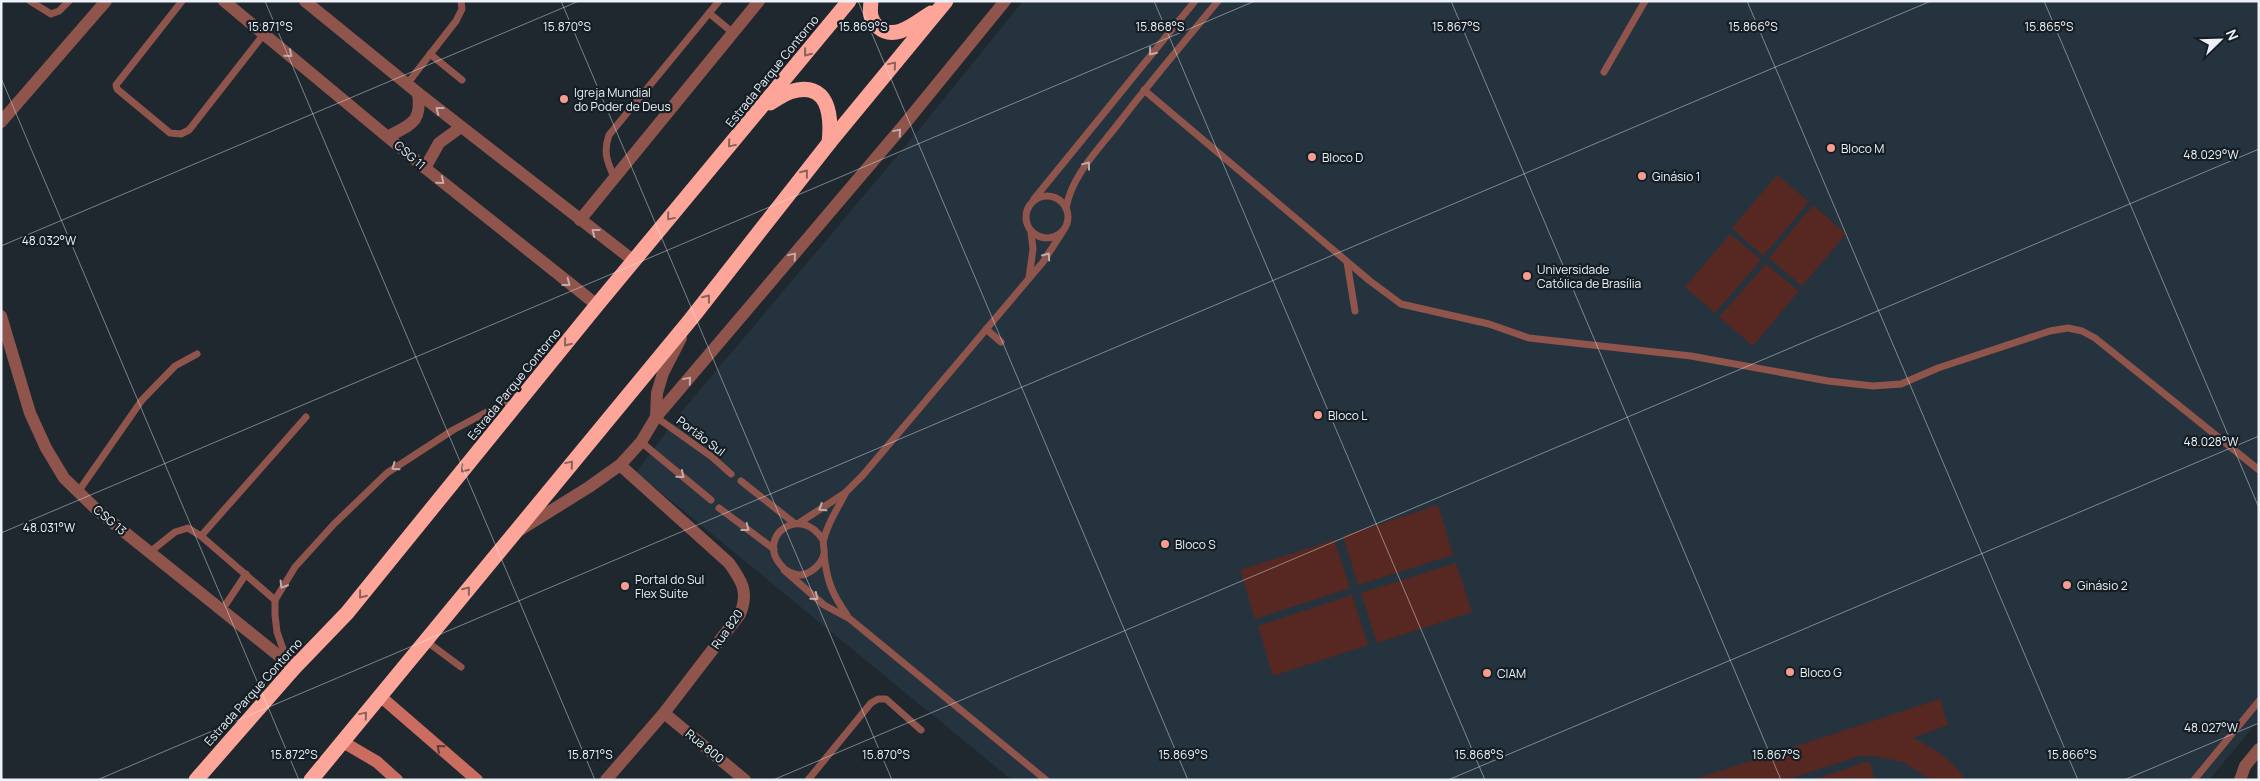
<svg xmlns="http://www.w3.org/2000/svg" width="2260" height="781" font-family="Manrope,sans-serif">
	<style>
		.built { fill: #25333e }
		.green { fill: #572721 }
		.lines { fill: none; stroke-linecap: round; stroke-linejoin: round }
		.lane { stroke: #8f544b; stroke-width: 7 }
		.street { stroke: #8f544b; stroke-width: 12 }
		.secondary { stroke: #ca6c5f; stroke-width: 12 }
		.highway { stroke: #fda598; stroke-width: 15 }
		.oneway { stroke: #c2abaa }
		.oneway2 { stroke: #89625e }
		.oneway3 { stroke: #5d3d3c }
		.ticks { fill: none; stroke: #ecf2f7; stroke-width: 1; stroke-opacity: 0.45 }
		.poi-dot { fill: #f59d8f; stroke: #151e25; stroke-width: 2 }
		.labels { text-anchor: middle; dominant-baseline: central; stroke-width: 4.5; stroke-linejoin: round; paint-order: stroke }
		.street-label { font-size: 12px; fill: #ecf2f7; stroke: #151e25 }
		.poi-label { font-size: 12px; fill: #ecf2f7; stroke: #151e25; text-anchor: start }
		.ticks-label { font-size: 12px; text-anchor: middle; fill: #ecf2f7; stroke: #151e25; stroke-width: 4.5; stroke-linejoin: round; paint-order: stroke }
	</style>
	<rect width="100%" height="100%" fill="#1f282f"/>
	<polygon class="built" points="1023,1 2259,1 2259,720 2209,780 1012,780 636,472 683,410 909,142"/>
	<g class="green">
		<polygon points="1777,175 1809,202 1763,256 1732,228"/>
		<polygon points="1813,205 1846,234 1802,286 1769,258"/>
		<polygon points="1730,234 1761,260 1715,313 1685,287"/>
		<polygon points="1766,264 1799,291 1753,346 1719,317"/>
		<polygon points="1438,505 1453,555 1358,585 1343,536"/>
		<polygon points="1334,540 1350,588 1255,619 1240,570"/>
		<polygon points="1456,563 1472,612 1377,643 1361,593"/>
		<polygon points="1352,595 1368,645 1273,676 1258,626"/>
		<path d="M1940,699L1948,725L1913,738C1934,748 1952,760 1966,780H1931L1903,762L1874,756H1859L1786,780H1692Z"/>
		<polygon points="1869,761 1875,780 1813,780"/>
	</g>
	<g class="lines">
		<g class="lane">
			<polyline points="30,1 51,14 59,11 69,1"/>
			<polyline points="182,1 116,85 117,89 170,133 181,134 189,130 264,34"/>
			<polyline points="709,13 732,32"/>
			<polyline points="430,54 462,80"/>
			<polyline points="1604,72 1645,1"/>
			<polyline points="407,84 456,21 462,9 461,1"/>
			<polyline points="1144,90 1370,281 1401,304 1489,324 1529,338 1691,356 1828,381 1873,386 1901,384 1938,368 2050,331 2068,328 2082,331 2095,338 2259,470"/>
			<path d="M614,177C607,161 603,152 609,135L719,1"/>
			<circle cx="1047" cy="217" r="21"/>
			<polyline points="1034,199 1195,1"/>
			<path d="M1066,208C1072,175 1098,150 1118,124C1150,82 1184,42 1218,1"/>
			<polyline points="1347,262 1355,311"/>
			<polyline points="1029,278 1033,249 1031,232"/>
			<polyline points="986,329 1001,342"/>
			<polyline points="656,417 712,457 731,474"/>
			<polyline points="641,442 711,500"/>
			<polyline points="741,481 794,523"/>
			<polyline points="78,492 142,400 175,366 197,354"/>
			<polyline points="719,508 774,549"/>
			<polyline points="799,523 845,493 863,475 1043,262 1063,231"/>
			<polyline points="201,536 306,417"/>
			<path d="M823,540C800,503 757,537 780,564C784,570 792,574 799,575C810,575 822,564 824,554C825,549 822,544 824,539C827,524 838,508 845,494"/>
			<polyline points="150,552 175,532 188,528 201,536 275,600"/>
			<path d="M824,555C827,581 832,594 847,615"/>
			<polyline points="784,570 824,605 850,619 1046,780"/>
			<polyline points="222,610 246,574"/>
			<polyline points="426,641 461,667"/>
			<polyline points="297,664 283,649 277,632 275,615 275,600 295,567 334,524 387,473 453,430 519,395"/>
			<polyline points="808,780 871,703 878,699 886,699 921,730"/>
			<polyline points="2194,780 2259,701"/>
		</g>
		<g class="street">
			<polyline points="224,1 425,168 597,305"/>
			<polyline points="305,1 418,93 634,261"/>
			<polyline points="1,122 106,1"/>
			<path d="M389,136C412,124 422,122 418,93"/>
			<polyline points="425,168 439,143 461,127"/>
			<polyline points="580,220 759,1"/>
			<polyline points="1,316 30,413 46,448 64,478 97,510 294,668"/>
			<polyline points="656,417 903,126 1005,1"/>
			<polyline points="520,530 589,487 620,465 641,442 656,417 657,393 663,373 681,338"/>
			<polyline points="664,713 745,780"/>
			<path d="M606,780L664,713L740,614C749,592 742,581 729,563L620,465"/>
			<polyline points="2240,780 2245,766 2259,749"/>
		</g>
		<g class="secondary">
			<polyline points="380,696 477,780"/>
			<polyline points="343,742 377,762 397,780"/>
		</g>
		<g class="highway">
			<path d="M871,1C870,11 869,20 878,27C895,42 915,23 931,13"/>
			<path d="M770,103C776,100 783,94 790,92C829,79 832,116 829,143"/>
			<polyline points="196,780 294,668 347,613 597,305 849,1"/>
			<polyline points="311,780 691,319 829,143 946,1"/>
		</g>
	</g>
	<defs><path id="oneway-chevron" d="M-2-3.5L2.5 0L-2 3.5" fill="none" stroke-width="1.6" stroke-linecap="round" stroke-linejoin="round" transform="scale(1.25)"/></defs>
	<g class="oneway">
		<use href="#oneway-chevron" transform="translate(1152 52) rotate(129)"/>
		<use href="#oneway-chevron" transform="translate(289 54) rotate(39)"/>
		<use href="#oneway-chevron" transform="translate(439 110) rotate(-142)"/>
		<use href="#oneway-chevron" transform="translate(898 132) rotate(-50)"/>
		<use href="#oneway-chevron" transform="translate(1087 165) rotate(-53)"/>
		<use href="#oneway-chevron" transform="translate(441 181) rotate(39)"/>
		<use href="#oneway-chevron" transform="translate(595 232) rotate(-142)"/>
		<use href="#oneway-chevron" transform="translate(793 256) rotate(-50)"/>
		<use href="#oneway-chevron" transform="translate(1047 256) rotate(-55)"/>
		<use href="#oneway-chevron" transform="translate(567 283) rotate(37)"/>
		<use href="#oneway-chevron" transform="translate(688 380) rotate(-50)"/>
		<use href="#oneway-chevron" transform="translate(395 467) rotate(145)"/>
		<use href="#oneway-chevron" transform="translate(681 475) rotate(40)"/>
		<use href="#oneway-chevron" transform="translate(822 508) rotate(147)"/>
		<use href="#oneway-chevron" transform="translate(746 528) rotate(37)"/>
		<use href="#oneway-chevron" transform="translate(283 585) rotate(122)"/>
		<use href="#oneway-chevron" transform="translate(815 597) rotate(39)"/>
	</g>
	<g class="oneway2">
		<use href="#oneway-chevron" transform="translate(807 53) rotate(129)"/>
		<use href="#oneway-chevron" transform="translate(893 65) rotate(-50)"/>
		<use href="#oneway-chevron" transform="translate(731 144) rotate(130)"/>
		<use href="#oneway-chevron" transform="translate(805 173) rotate(-52)"/>
		<use href="#oneway-chevron" transform="translate(670 217) rotate(130)"/>
		<use href="#oneway-chevron" transform="translate(707 298) rotate(-52)"/>
		<use href="#oneway-chevron" transform="translate(567 343) rotate(129)"/>
		<use href="#oneway-chevron" transform="translate(570 464) rotate(-50)"/>
		<use href="#oneway-chevron" transform="translate(464 469) rotate(129)"/>
		<use href="#oneway-chevron" transform="translate(467 590) rotate(-51)"/>
		<use href="#oneway-chevron" transform="translate(362 595) rotate(129)"/>
		<use href="#oneway-chevron" transform="translate(364 715) rotate(-50)"/>
	</g>
	<use class="oneway3" href="#oneway-chevron" transform="translate(440 748) rotate(-139)"/>
	<path class="ticks" d="M265,1L595,780M561,1L892,780M858,1L1188,780M1154,1L1485,780M1451,1L1781,780M1747,1L2078,780M2044,1L2259,508M1,78L299,780M1,246L579,1M1,533L1255,1M1,776L3,780M97,780L1931,1M773,780L2259,149M1448,780L2259,436M2124,780L2259,723"/>
	<g class="poi-dot">
		<circle cx="564" cy="99" r="5"/>
		<circle cx="1831" cy="148" r="5"/>
		<circle cx="1312" cy="157" r="5"/>
		<circle cx="1642" cy="176" r="5"/>
		<circle cx="1527" cy="276" r="5"/>
		<circle cx="1318" cy="415" r="5"/>
		<circle cx="1165" cy="544" r="5"/>
		<circle cx="2067" cy="585" r="5"/>
		<circle cx="625" cy="586" r="5"/>
		<circle cx="1790" cy="672" r="5"/>
		<circle cx="1487" cy="673" r="5"/>
	</g>
	<g class="labels">
		<g class="street-label">
			<text transform="translate(772 71) rotate(-51)">Estrada Parque Contorno</text>
			<text transform="translate(410 155) rotate(41)">CSG 11</text>
			<text transform="translate(514 384) rotate(-51)">Estrada Parque Contorno</text>
			<text transform="translate(701 436) rotate(37)">Portão Sul</text>
			<text transform="translate(110 520) rotate(40)">CSG 13</text>
			<text transform="translate(727 629) rotate(-55)">Rua 820</text>
			<text transform="translate(253 692) rotate(-48)">Estrada Parque Contorno</text>
			<text transform="translate(705 746) rotate(39)">Rua 800</text>
		</g>
		<g class="poi-label">
			<text x="574" y="92">Igreja Mundial<tspan x="574" dy="14">do Poder de Deus</tspan></text>
			<text x="1841" y="148">Bloco M</text>
			<text x="1322" y="157">Bloco D</text>
			<text x="1652" y="176">Ginásio 1</text>
			<text x="1537" y="269">Universidade<tspan x="1537" dy="14">Católica de Brasília</tspan></text>
			<text x="1328" y="415">Bloco L</text>
			<text x="1175" y="544">Bloco S</text>
			<text x="635" y="579">Portal do Sul<tspan x="635" dy="14">Flex Suite</tspan></text>
			<text x="2077" y="585">Ginásio 2</text>
			<text x="1800" y="672">Bloco G</text>
			<text x="1497" y="673">CIAM</text>
		</g>
	</g>
	<g class="ticks-label">
		<text x="270" y="31">15.871°S</text>
		<text x="567" y="31">15.870°S</text>
		<text x="863" y="31">15.869°S</text>
		<text x="1160" y="31">15.868°S</text>
		<text x="1456" y="31">15.867°S</text>
		<text x="1753" y="31">15.866°S</text>
		<text x="2049" y="31">15.865°S</text>
		<text x="2211" y="159">48.029°W</text>
		<text x="49" y="245">48.032°W</text>
		<text x="2211" y="446">48.028°W</text>
		<text x="49" y="532">48.031°W</text>
		<text x="2211" y="732">48.027°W</text>
		<text x="294" y="759">15.872°S</text>
		<text x="590" y="759">15.871°S</text>
		<text x="886" y="759">15.870°S</text>
		<text x="1183" y="759">15.869°S</text>
		<text x="1479" y="759">15.868°S</text>
		<text x="1776" y="759">15.867°S</text>
		<text x="2072" y="759">15.866°S</text>
	</g>
	<rect width="2260" height="781" fill="none" stroke="#ecf2f7" stroke-width="5"/>
	<g transform="translate(2220 40) rotate(67)" stroke="#151e25" stroke-width="4" paint-order="stroke">
	<path d="M0-4L9 19L0 12L-9 19Z" fill="#ecf2f7"/>
	<text y="-8" font-size="14" font-weight="bold" text-anchor="middle" fill="#ecf2f7">N</text>
	</g>
</svg>
